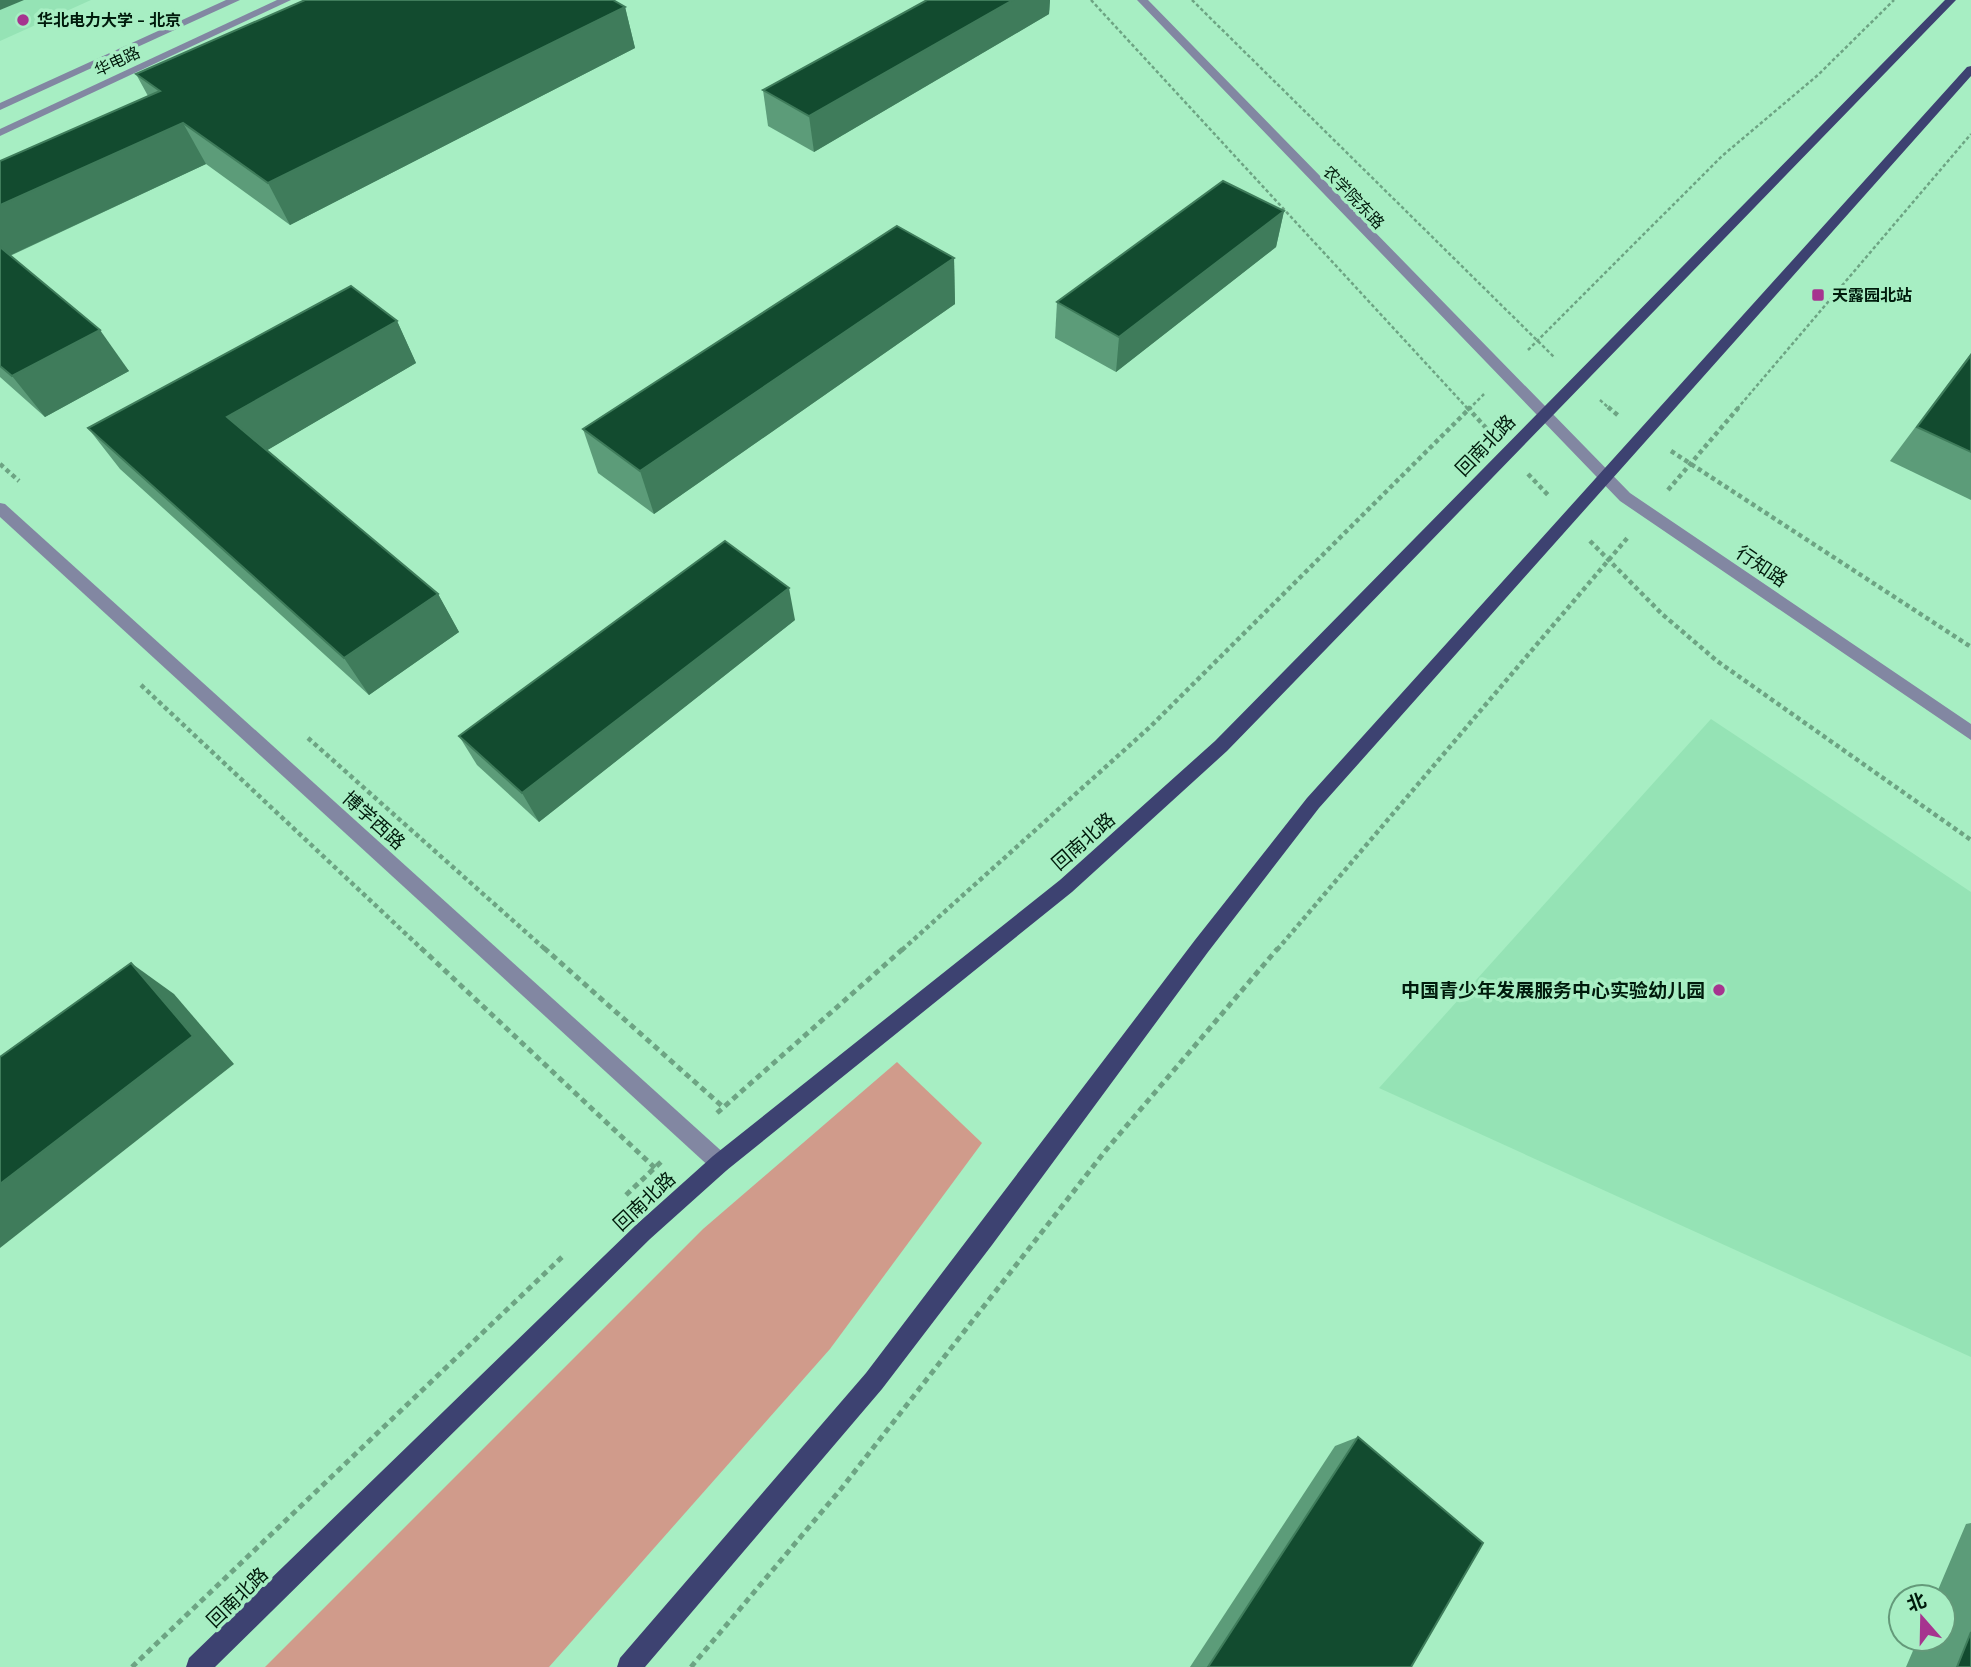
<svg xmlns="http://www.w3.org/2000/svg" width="1971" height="1667" font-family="Lora,'Noto Sans SC',serif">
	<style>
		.built { fill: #95e3b5 }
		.green { fill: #d09b8b }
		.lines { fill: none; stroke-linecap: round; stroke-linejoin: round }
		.path-far2 { stroke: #6da483; stroke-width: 2.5; stroke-dasharray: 3.5 2.5; stroke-linecap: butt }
		.path-far1 { stroke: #6da483; stroke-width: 4.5; stroke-dasharray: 4.5 3.5; stroke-linecap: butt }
		.path { stroke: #6da483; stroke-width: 5; stroke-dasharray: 6 4.5; stroke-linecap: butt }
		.minor { fill: #8287a2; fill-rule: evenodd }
		.tertiary { fill: #8287a2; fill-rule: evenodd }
		.primary { fill: #3d4271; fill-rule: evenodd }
		.wall { fill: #5c9c79 }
		.shaded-wall { fill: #3f7c5b }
		.building { fill: #124b2f; stroke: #3f7c5b; stroke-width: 2 }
		.poi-dot { fill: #a6348f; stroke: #a7eec3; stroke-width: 2.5 }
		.labels { text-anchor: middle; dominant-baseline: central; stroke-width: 7; stroke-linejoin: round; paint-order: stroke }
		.far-poi-label { font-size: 16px; font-weight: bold; fill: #001b0c; stroke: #a7eec3; text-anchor: start }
		.far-street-label { font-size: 16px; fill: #001b0c; stroke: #a7eec3 }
		.street-label { font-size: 19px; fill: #001b0c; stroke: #a7eec3 }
		.poi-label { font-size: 19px; font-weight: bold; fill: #001b0c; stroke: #a7eec3; text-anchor: end }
	</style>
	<rect width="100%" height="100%" fill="#a7eec3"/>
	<g class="built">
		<polygon points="0,0 91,0 0,41"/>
		<polygon points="1711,719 1971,892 1971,1357 1379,1088"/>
	</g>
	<polygon class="green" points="897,1062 982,1143 830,1349 549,1667 265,1667 703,1229"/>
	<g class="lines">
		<g class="path-far2">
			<polyline points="1091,0 1468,409"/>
			<polyline points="1192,0 1555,358"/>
			<polyline points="1815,298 1823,289"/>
			<polyline points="1528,350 1722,156 1818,75 1894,0"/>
			<polyline points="1600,400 1610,409"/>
			<polyline points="1469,409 1484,394"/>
			<polyline points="1737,409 1971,134"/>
		</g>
		<g class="path-far1">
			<polyline points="1467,407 1487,429"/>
			<polyline points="1608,407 1620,417"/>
			<polyline points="1671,451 1971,647"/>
			<polyline points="0,464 19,481"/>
			<polyline points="1528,474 1549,496"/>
			<polyline points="1668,490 1739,407"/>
			<polyline points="1590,541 1662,614 1717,661 1971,840"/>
			<polyline points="141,685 423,950"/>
			<polyline points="308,738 546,950"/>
			<polyline points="902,950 1150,727 1471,407"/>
			<polyline points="1277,950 1629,536"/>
		</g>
		<g class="path">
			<polyline points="421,948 655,1168"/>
			<polyline points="544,948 723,1107"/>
			<polyline points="717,1113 904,948"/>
			<polyline points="626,1195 663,1160"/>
			<polyline points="132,1667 562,1257"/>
			<polyline points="691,1667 841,1489 1106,1150 1278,948"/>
		</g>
		<polygon class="minor" points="0,503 5,504 727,1156 730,1163 727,1170 720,1173 713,1170 0,517"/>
		<g class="tertiary">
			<polygon points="226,0 240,0 0,110 0,103"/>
			<polygon points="277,0 291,0 0,136 0,129"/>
			<polygon points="1137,0 1148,0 1630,493 1971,724 1971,740 1620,501"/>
		</g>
		<g class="primary">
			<polygon points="1945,0 1956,0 1227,751 1072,892 727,1170 650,1239 215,1667 186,1667 189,1658 636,1225 713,1156 1060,880 1215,741"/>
			<polygon points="1971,66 1971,76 1319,808 1208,952 992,1245 882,1389 645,1667 617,1667 620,1658 866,1373 1195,940 1307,798 1967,67"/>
		</g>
	</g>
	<g class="wall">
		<polygon points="927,0 1050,0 1049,14 814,152 768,126 763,90"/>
		<polygon points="625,7 635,48 290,225 206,164 10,256 129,371 45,417 0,377 0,161 148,96 136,74"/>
		<polygon points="1284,211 1276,247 1116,372 1055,338 1057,302"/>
		<polygon points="954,258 955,304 654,514 598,473 583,429"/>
		<polygon points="397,321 416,363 267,450 438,594 459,632 369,695 120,469 88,428"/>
		<polygon points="1971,353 1971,500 1890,461"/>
		<polygon points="795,620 539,822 477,765 459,736"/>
		<polygon points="1358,1437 1411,1667 1190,1667 1335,1446"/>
		<polygon points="1971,1523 1971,1667 1906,1667 1918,1639 1943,1639 1943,1597 1935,1597 1966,1524"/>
	</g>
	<g class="shaded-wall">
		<polygon points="0,0 24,0 0,10"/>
		<polygon points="1013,0 1050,0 1049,14 814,152 809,116"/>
		<polygon points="625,7 635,48 290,225 268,183"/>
		<polygon points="183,123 206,164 0,260 0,205"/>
		<polygon points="1284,211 1276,247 1116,372 1119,337"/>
		<polygon points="954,258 955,304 654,514 640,471"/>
		<polygon points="397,321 416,363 254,458 227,417"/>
		<polygon points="100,330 129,371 45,417 12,376"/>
		<polygon points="789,588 795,620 539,822 522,793"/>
		<polygon points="438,594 459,632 369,695 344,658"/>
		<polygon points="131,963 174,994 234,1064 0,1248 0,1184"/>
	</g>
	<g class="building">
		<polygon points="305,0 613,0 625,7 268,183 183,123 0,205 0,161 160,91 136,74"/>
		<polygon points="927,0 1013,0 809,116 763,90"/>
		<polygon points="1223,181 1284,211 1119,337 1057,302"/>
		<polygon points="897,226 954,258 640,471 583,429"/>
		<polygon points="0,247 100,330 12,376 0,366"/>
		<polygon points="351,286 397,321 227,417 438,594 344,658 88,428"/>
		<polygon points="1971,355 1971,452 1917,427"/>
		<polygon points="725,541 789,588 522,793 459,736"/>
		<polygon points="131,963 193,1036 0,1184 0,1057"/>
		<polygon points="1358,1437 1483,1543 1411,1667 1208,1667"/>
		<polygon points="1971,1632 1971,1667 1957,1667"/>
	</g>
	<g class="poi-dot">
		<circle cx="23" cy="20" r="7"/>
		<rect x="1811" y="288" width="14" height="14" rx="3.5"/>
		<circle cx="1719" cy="990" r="7"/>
	</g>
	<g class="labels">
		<g class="far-poi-label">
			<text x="37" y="20">华北电力大学 - 北京</text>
			<text x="1832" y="295">天露园北站</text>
		</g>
		<g class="far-street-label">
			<text transform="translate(117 61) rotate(-25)">华电路</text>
			<text transform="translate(1354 197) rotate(46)">农学院东路</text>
		</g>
		<g class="street-label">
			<text transform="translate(1485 445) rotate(-46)">回南北路</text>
			<text transform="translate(1762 566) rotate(34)">行知路</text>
			<text transform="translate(374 820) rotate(42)">博学西路</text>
			<text transform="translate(1083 841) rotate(-41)">回南北路</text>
			<text transform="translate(644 1201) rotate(-43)">回南北路</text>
			<text transform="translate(237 1597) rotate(-44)">回南北路</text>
		</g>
		<g class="poi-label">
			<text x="1705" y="990">中国青少年发展服务中心实验幼儿园</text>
		</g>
	</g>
	<g transform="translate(1922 1618) rotate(340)"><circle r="33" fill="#a7eec3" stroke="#649a7a" stroke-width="2"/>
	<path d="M0-5L12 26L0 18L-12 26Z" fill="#a6348f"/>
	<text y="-10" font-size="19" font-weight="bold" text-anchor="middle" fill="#001b0c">北</text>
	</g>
</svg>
